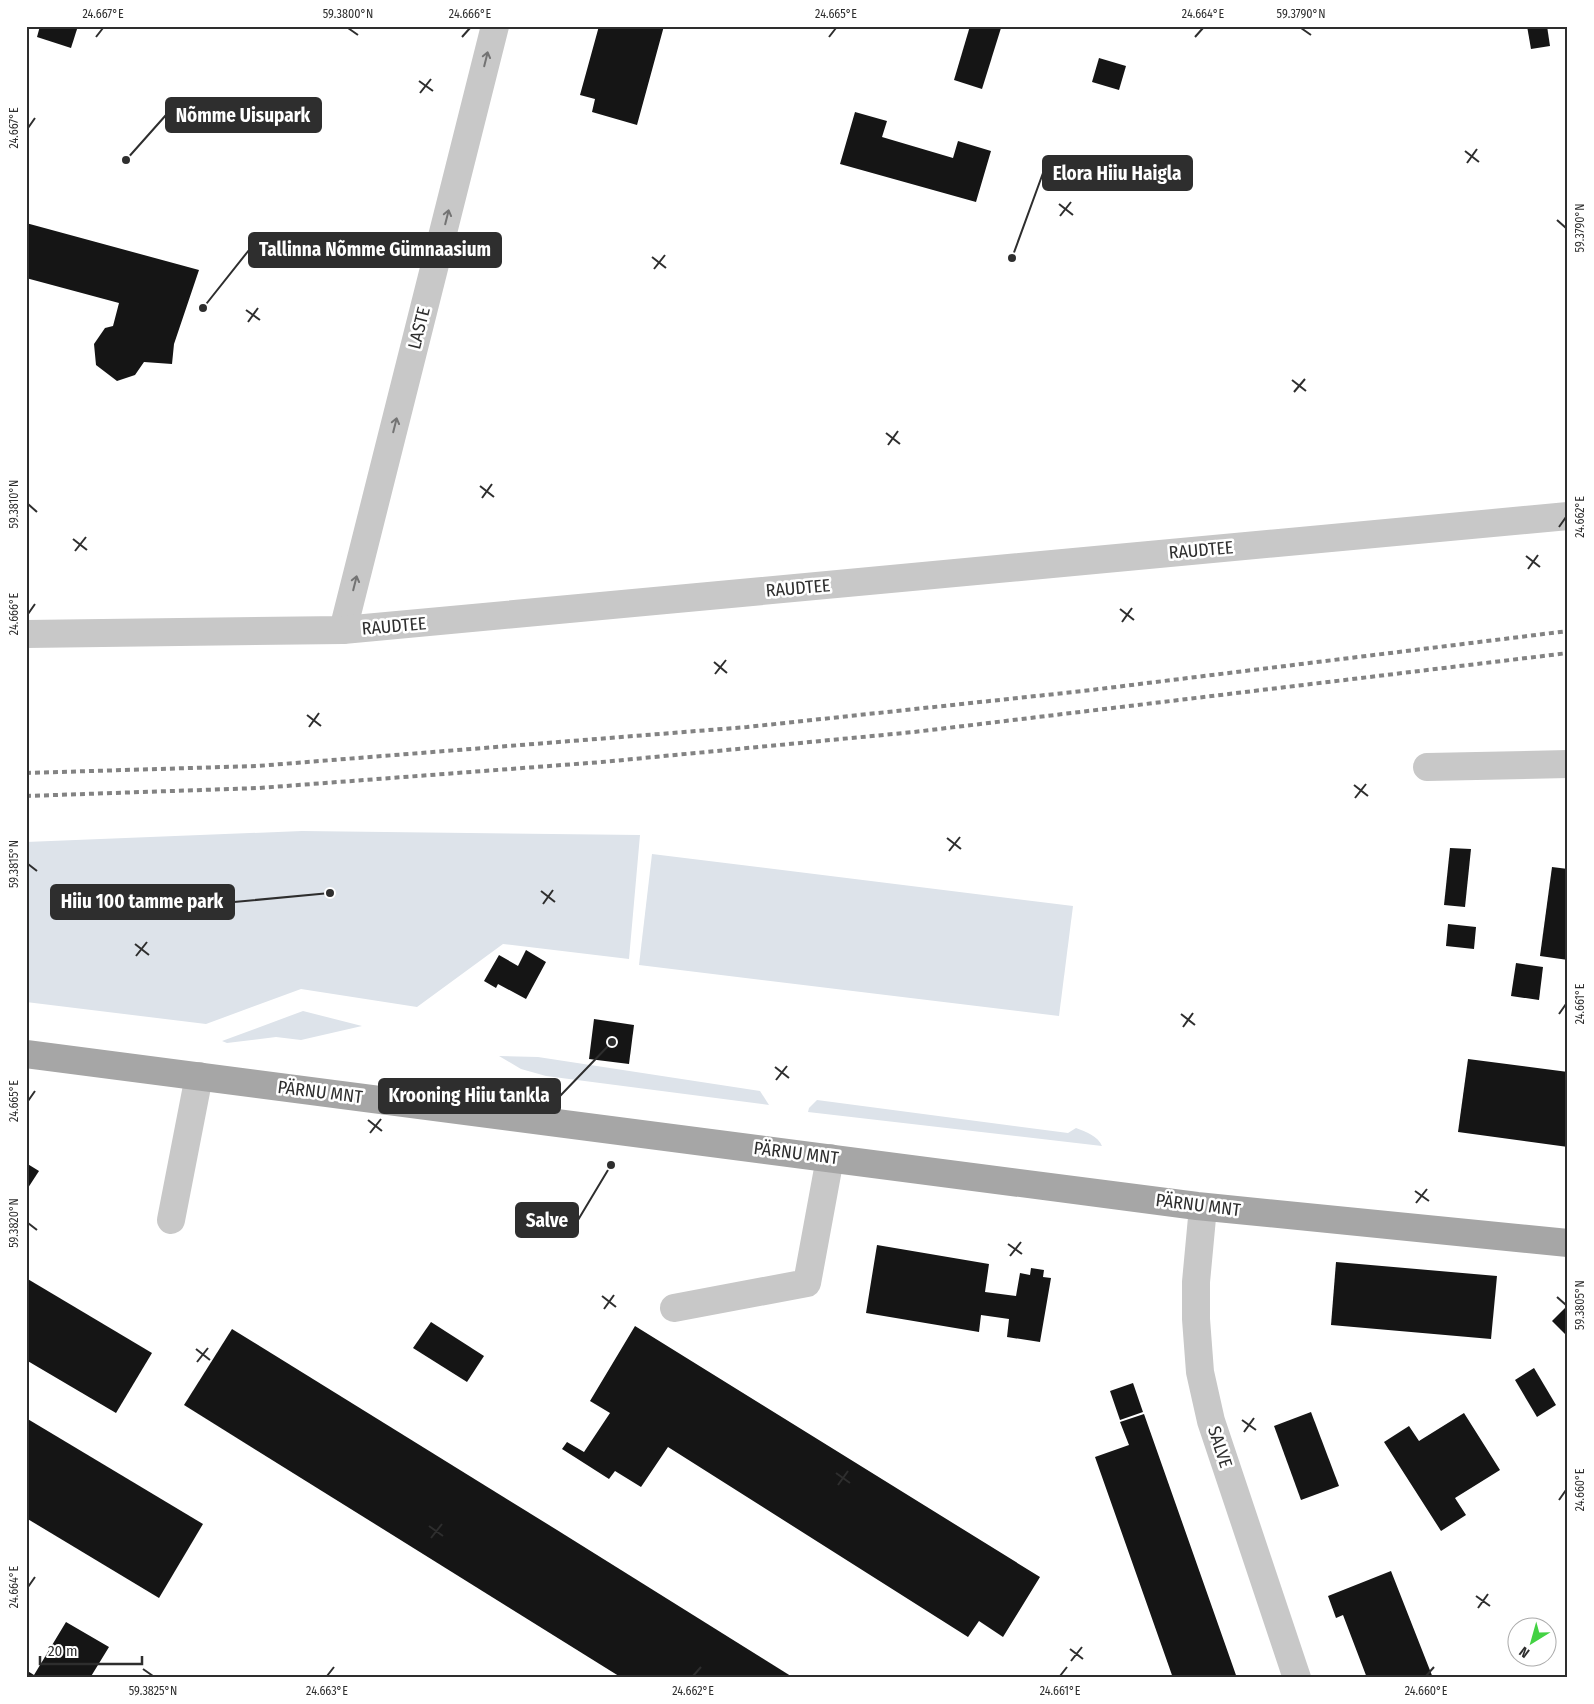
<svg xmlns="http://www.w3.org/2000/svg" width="1594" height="1704" font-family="'Fira Sans Condensed',sans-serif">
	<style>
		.green { fill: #dde3ea }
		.building { fill: #151515 }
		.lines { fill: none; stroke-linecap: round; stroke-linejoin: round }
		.minor { stroke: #c8c8c8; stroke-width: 28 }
		.major { stroke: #a6a6a6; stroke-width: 28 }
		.rail { stroke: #838383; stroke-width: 4; stroke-dasharray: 5 4; stroke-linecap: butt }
		.oneway { stroke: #737373 }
		.ticks { fill: none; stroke: #2e2e2e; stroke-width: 2 }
		.labels { text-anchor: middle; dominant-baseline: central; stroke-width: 5; stroke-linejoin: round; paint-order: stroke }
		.street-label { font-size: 18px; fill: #2e2e2e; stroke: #fff }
		.leader { fill: none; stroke: #2e2e2e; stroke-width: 2 }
		.callout-dot { fill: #2e2e2e; stroke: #fff; stroke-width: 2 }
		.callout { fill: #2e2e2e; stroke: #2e2e2e; stroke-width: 2 }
		.callout-label { font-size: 19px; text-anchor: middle; font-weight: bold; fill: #fff }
		.neatline { fill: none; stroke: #2e2e2e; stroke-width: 2 }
		.ticks-label { font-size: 12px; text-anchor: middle; fill: #2e2e2e }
	</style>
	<rect width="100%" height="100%" fill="#fff"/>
	<g class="green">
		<polygon points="302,831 640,835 629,959 503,944 417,1007 301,989 206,1024 26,1002 26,842"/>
		<polygon points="652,854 1073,906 1059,1016 639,965"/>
		<polygon points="303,1011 362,1026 301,1040 276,1037 227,1043 222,1041"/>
		<polygon points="499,1056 538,1057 760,1091 769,1105 546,1076 521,1069"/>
		<path d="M817,1100L1068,1133L1076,1128C1086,1132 1098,1136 1102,1146L808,1112L809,1108Z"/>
	</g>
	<g class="building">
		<polygon points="40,26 78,26 71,48 37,37"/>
		<polygon points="599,26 664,26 637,125 592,112 595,99 580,95"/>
		<polygon points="970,26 1001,28 982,89 954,80"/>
		<polygon points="1527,26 1547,26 1550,46 1531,49"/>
		<polygon points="1099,58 1126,66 1119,90 1092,82"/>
		<polygon points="855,112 887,121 882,137 953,158 958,141 991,151 976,202 840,164"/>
		<polygon points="26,223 199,270 174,344 172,364 144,362 135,375 117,381 96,365 94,344 105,328 113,326 119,303 26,278"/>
		<polygon points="1450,848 1471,849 1465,907 1444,905"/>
		<polygon points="1552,867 1568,869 1568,960 1540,956"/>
		<polygon points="1448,924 1476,927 1474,949 1446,946"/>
		<polygon points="526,950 546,962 526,999 498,984 496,988 484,981 499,955 518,966"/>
		<polygon points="1516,963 1543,967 1539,1000 1511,996"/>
		<polygon points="594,1019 634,1025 629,1064 589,1059"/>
		<polygon points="1468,1059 1568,1072 1568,1147 1458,1132"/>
		<polygon points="26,1163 39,1171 26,1191"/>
		<polygon points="877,1245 989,1264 985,1292 1016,1296 1020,1273 1030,1275 1031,1268 1044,1270 1043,1277 1051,1278 1040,1342 1007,1337 1009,1319 981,1315 979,1332 866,1313"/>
		<polygon points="1336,1262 1497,1276 1491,1339 1331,1325"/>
		<polygon points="26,1278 152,1353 116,1413 26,1360"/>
		<polygon points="1568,1305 1568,1337 1552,1321"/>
		<polygon points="431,1322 484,1356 467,1382 413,1348"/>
		<polygon points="635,1326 1040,1577 1003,1637 979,1621 968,1637 668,1447 641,1487 615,1471 609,1479 562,1449 567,1442 584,1452 610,1413 590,1401"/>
		<polygon points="232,1329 557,1530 794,1678 622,1678 184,1405"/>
		<polygon points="1534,1368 1556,1405 1537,1417 1515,1380"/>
		<polygon points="1133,1383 1143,1412 1120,1420 1110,1391"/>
		<polygon points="1311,1412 1339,1486 1301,1500 1274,1426"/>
		<polygon points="1464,1413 1500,1470 1455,1498 1466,1515 1441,1531 1384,1442 1409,1426 1419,1441"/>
		<polygon points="1144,1414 1237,1678 1173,1678 1095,1457 1129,1445 1120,1422"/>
		<polygon points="26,1418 203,1524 159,1598 26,1518"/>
		<polygon points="1391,1571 1433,1678 1367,1678 1343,1615 1336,1618 1328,1596"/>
		<polygon points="66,1622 109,1647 90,1678 26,1678 26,1670 34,1675"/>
	</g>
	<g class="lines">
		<g class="minor">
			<polyline points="343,630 495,26"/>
			<polyline points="26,634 343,630 1568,516"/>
			<polyline points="1427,767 1568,764"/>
			<polyline points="1203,1207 1196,1282 1196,1319 1200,1372 1211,1421 1297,1678"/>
			<polyline points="171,1220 199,1076"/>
			<polyline points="674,1308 807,1283 830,1158"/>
		</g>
		<polyline class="major" points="26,1054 1197,1206 1568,1243"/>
		<g class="rail">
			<polyline points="26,773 257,766 747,727 1083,691 1568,631"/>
			<polyline points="26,796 259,788 602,762 914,732 1568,653"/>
		</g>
	</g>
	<defs><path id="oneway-shaft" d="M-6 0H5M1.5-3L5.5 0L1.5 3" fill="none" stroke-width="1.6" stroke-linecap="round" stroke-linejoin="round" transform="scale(1.25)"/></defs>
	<g class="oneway">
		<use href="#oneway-shaft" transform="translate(486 59) rotate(-76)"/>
		<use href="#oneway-shaft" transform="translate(447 217) rotate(-76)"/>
		<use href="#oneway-shaft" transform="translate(395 425) rotate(-76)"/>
		<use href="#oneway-shaft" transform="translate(355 583) rotate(-76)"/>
	</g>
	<path class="ticks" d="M348,28L358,35M1301,28L1311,35M96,37L103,28M462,37L470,28M829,37L836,28M1195,37L1203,28M419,81L433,91M420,93L431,79M28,128L35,118M1465,151L1479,162M1467,163L1477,149M1059,204L1073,215M1060,216L1071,202M1557,220L1566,228M652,257L666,268M654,269L665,255M246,310L260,320M248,322L258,308M1292,380L1306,391M1294,392L1305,379M886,433L900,444M888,445L898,431M480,486L494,497M482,498L492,484M28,504L37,512M1559,527L1566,517M73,539L87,550M75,551L86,537M1526,556L1540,567M1528,569L1538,555M1120,609L1134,620M28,614L35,604M1122,622L1132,608M714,662L727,673M715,674L726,660M307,715L321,726M309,727L319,713M1354,785L1368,796M1355,798L1366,784M947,838L961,849M949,851L960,837M28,864L37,871M541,891L555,902M543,904L553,890M135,944L149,955M136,956L147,942M1181,1014L1195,1025M1559,1014L1566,1004M1183,1027L1193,1013M775,1067L789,1078M776,1080L787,1066M28,1101L35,1091M368,1120L382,1131M370,1133L381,1119M1415,1191L1429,1201M1416,1203L1427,1189M28,1223L37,1230M1008,1244L1022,1254M1010,1256L1021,1242M602,1296L616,1307M1557,1297L1566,1305M604,1309L614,1295M196,1349L210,1360M197,1362L208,1348M1242,1420L1256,1430M1244,1432L1254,1418M836,1473L850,1483M838,1485L848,1471M1559,1500L1566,1490M429,1526L443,1536M431,1538L442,1524M28,1587L35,1577M1476,1596L1490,1606M1478,1608L1488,1594M1070,1649L1083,1659M1071,1661L1082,1647M143,1669L153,1676M327,1676L334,1667M693,1676L701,1667M1060,1676L1067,1667M1426,1676L1434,1667"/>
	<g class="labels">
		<g class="street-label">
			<text transform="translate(419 328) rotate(-76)">LASTE</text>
			<text transform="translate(1201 550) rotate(-5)">RAUDTEE</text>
			<text transform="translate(798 588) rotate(-5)">RAUDTEE</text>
			<text transform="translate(394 626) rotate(-5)">RAUDTEE</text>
			<text transform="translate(320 1092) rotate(7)">PÄRNU MNT</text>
			<text transform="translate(796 1153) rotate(7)">PÄRNU MNT</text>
			<text transform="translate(1198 1205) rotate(7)">PÄRNU MNT</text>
			<text transform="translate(1220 1447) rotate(72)">SALVE</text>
		</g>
	</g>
	<path class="leader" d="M126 160L166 115M1012 258L1043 173M203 308L249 250M330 893L234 902M612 1042L560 1096M611 1165L578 1220"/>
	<g class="callout-dot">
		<circle cx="126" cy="160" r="5"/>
		<circle cx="1012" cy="258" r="5"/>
		<circle cx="203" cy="308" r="5"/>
		<circle cx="330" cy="893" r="5"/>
		<circle cx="612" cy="1042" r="5"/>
		<circle cx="611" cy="1165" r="5"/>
	</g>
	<g class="callout">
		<rect x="166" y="98" width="155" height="34" rx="5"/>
		<rect x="1043" y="156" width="149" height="34" rx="5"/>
		<rect x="249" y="233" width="252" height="34" rx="5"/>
		<rect x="51" y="885" width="183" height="34" rx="5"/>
		<rect x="379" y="1079" width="181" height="34" rx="5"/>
		<rect x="516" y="1203" width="62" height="34" rx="5"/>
	</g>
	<g class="callout-label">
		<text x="243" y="122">Nõmme Uisupark</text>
		<text x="1117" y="180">Elora Hiiu Haigla</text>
		<text x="375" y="256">Tallinna Nõmme Gümnaasium</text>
		<text x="142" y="908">Hiiu 100 tamme park</text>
		<text x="469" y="1102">Krooning Hiiu tankla</text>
		<text x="547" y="1227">Salve</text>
	</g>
	<rect width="1594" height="1704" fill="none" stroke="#ffffff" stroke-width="55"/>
	<g transform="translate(1532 1642) rotate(217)"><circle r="24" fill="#ffffff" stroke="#ababab"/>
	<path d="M0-4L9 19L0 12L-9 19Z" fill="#43d243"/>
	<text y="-8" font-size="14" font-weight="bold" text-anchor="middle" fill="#2e2e2e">N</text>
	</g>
	<path d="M40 1656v8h102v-8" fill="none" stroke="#2e2e2e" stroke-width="2.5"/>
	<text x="48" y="1656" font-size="15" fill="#2e2e2e" stroke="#ffffff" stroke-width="4" paint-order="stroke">20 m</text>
	<rect x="28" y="28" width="1538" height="1648" class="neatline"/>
	<g class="ticks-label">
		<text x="103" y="18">24.667°E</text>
		<text x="348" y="18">59.3800°N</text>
		<text x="470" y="18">24.666°E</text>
		<text x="836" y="18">24.665°E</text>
		<text x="1203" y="18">24.664°E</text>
		<text x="1301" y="18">59.3790°N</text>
		<text transform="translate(14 128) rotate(-90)" y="4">24.667°E</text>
		<text transform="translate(1580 228) rotate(-90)" y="4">59.3790°N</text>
		<text transform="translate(14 504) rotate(-90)" y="4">59.3810°N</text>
		<text transform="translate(1580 517) rotate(-90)" y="4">24.662°E</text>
		<text transform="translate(14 614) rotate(-90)" y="4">24.666°E</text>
		<text transform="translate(14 864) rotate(-90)" y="4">59.3815°N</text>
		<text transform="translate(1580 1004) rotate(-90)" y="4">24.661°E</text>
		<text transform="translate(14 1101) rotate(-90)" y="4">24.665°E</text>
		<text transform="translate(14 1223) rotate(-90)" y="4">59.3820°N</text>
		<text transform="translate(1580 1305) rotate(-90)" y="4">59.3805°N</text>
		<text transform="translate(1580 1490) rotate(-90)" y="4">24.660°E</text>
		<text transform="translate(14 1587) rotate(-90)" y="4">24.664°E</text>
		<text x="153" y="1695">59.3825°N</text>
		<text x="327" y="1695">24.663°E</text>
		<text x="693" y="1695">24.662°E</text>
		<text x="1060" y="1695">24.661°E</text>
		<text x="1426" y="1695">24.660°E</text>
	</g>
</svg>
